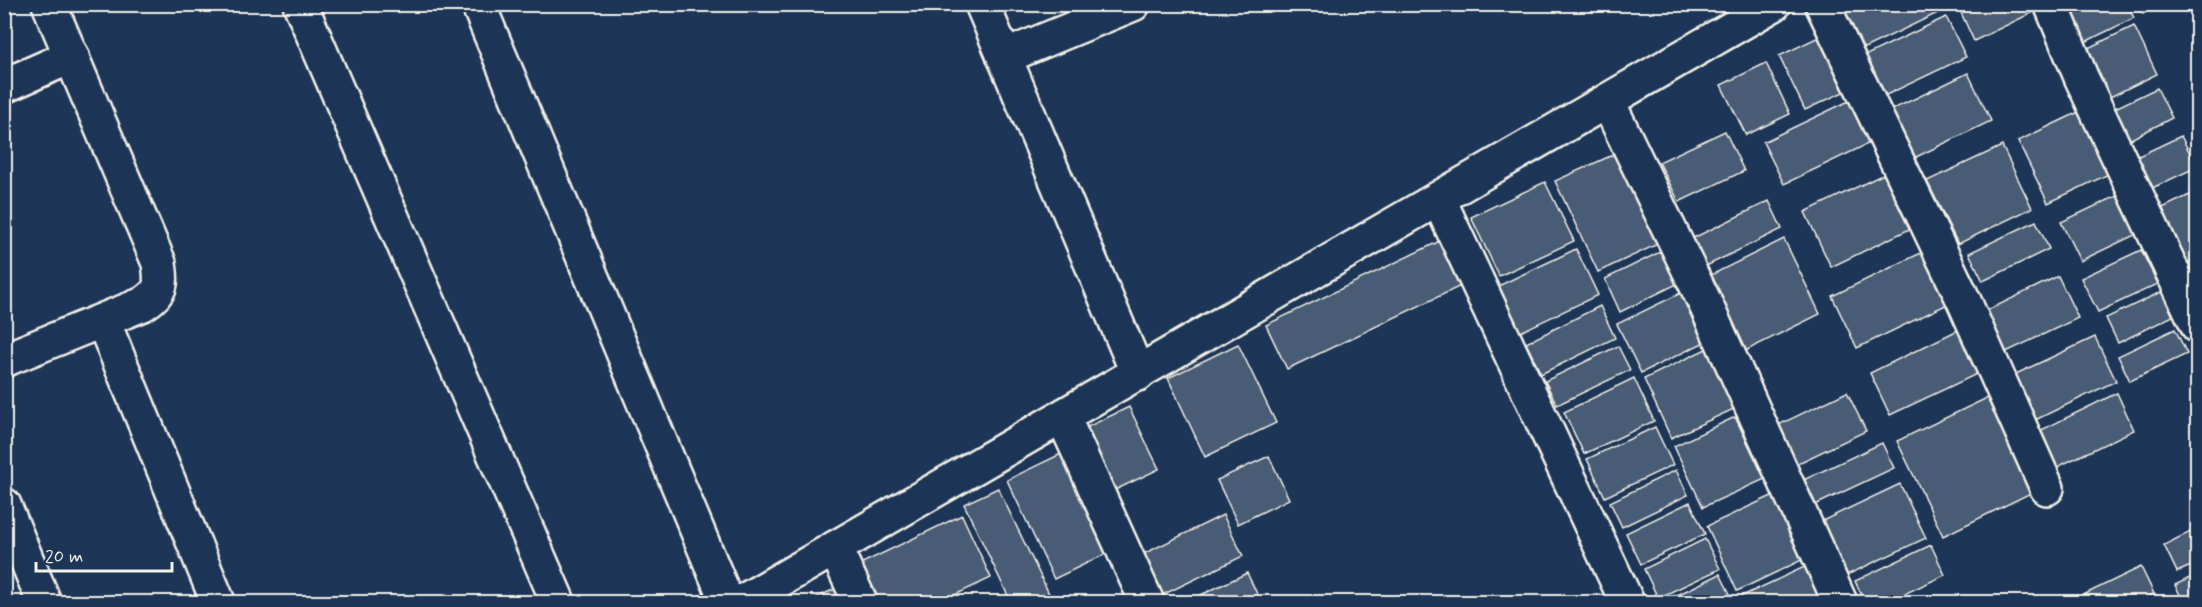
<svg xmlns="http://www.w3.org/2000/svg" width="2202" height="607" font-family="Mynerve,sans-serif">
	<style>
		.building { fill: #485b74; stroke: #f4f1e8; stroke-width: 1.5 }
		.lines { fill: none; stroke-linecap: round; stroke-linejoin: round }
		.minor-casing { stroke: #f4f1e8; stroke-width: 38 }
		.minor { stroke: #1d3557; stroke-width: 33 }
	</style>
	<rect width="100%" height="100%" fill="#1d3557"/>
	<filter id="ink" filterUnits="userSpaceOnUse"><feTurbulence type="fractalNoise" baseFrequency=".0167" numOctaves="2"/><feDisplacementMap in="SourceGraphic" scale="12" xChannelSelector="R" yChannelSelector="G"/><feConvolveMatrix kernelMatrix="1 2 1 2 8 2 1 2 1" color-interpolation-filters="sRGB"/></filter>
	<g filter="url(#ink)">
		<g class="building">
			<polygon points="1854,4 1939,4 1942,11 1854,53 1834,14"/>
			<polygon points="1957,4 2035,4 2038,10 1974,41"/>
			<polygon points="2092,4 2127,4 2134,18 2083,43 2070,15"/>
			<polygon points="2137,4 2159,4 2143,14"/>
			<polygon points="1946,17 1966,57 1882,97 1862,57"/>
			<polygon points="2134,26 2157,74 2110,97 2086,49"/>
			<polygon points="1827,33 1852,88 1805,110 1779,56"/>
			<polygon points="1766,63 1790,114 1746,135 1721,85"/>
			<polygon points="1968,73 1991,121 1914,158 1891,110"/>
			<polygon points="2157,88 2172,118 2129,140 2113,109"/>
			<polygon points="1851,100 1872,142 1784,184 1763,142"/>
			<polygon points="2083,110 2113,172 2048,203 2018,141"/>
			<polygon points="1725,131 1744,171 1679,202 1659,162"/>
			<polygon points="2181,136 2197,167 2148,190 2132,159"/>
			<polygon points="2002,146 2032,208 1958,244 1927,181"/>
			<polygon points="1617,153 1660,243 1598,272 1555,181"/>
			<polygon points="1890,171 1916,226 1831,267 1805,212"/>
			<polygon points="1545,182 1574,241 1499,276 1471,217"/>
			<polygon points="2198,191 2198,258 2180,267 2154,212"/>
			<polygon points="2119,195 2137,234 2080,261 2061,222"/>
			<polygon points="1769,201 1782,229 1698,270 1685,242"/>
			<polygon points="2036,221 2049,249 1983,281 1969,253"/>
			<polygon points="1444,239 1465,284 1287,369 1266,325"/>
			<polygon points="1784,239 1820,314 1745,351 1709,276"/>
			<polygon points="1576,249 1598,295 1516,334 1494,288"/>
			<polygon points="1664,250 1679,283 1620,312 1605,279"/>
			<polygon points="2141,250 2158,284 2098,312 2081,278"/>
			<polygon points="1925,251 1950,303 1857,348 1832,296"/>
			<polygon points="2058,276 2078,318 2004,353 1984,312"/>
			<polygon points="1685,291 1709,340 1641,373 1617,324"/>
			<polygon points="2161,292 2173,316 2118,343 2106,318"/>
			<polygon points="1600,306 1615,338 1541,374 1526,343"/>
			<polygon points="2175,329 2187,354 2130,381 2118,356"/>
			<polygon points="1958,330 1979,373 1890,415 1870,373"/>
			<polygon points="2095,337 2116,381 2027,424 2005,379"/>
			<polygon points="1238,344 1276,423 1205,457 1168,378"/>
			<polygon points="1618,346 1630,370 1557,405 1545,381"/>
			<polygon points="1710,347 1738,407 1671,438 1644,379"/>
			<polygon points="1634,378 1654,421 1584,454 1564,412"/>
			<polygon points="1847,392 1866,431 1788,468 1770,429"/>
			<polygon points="2117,393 2134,430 2053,469 2035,433"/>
			<polygon points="1987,398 2033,492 1943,536 1897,441"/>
			<polygon points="1129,407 1159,469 1113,491 1083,429"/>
			<polygon points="1735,417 1765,479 1703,507 1674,446"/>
			<polygon points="1655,427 1673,465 1605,497 1587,459"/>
			<polygon points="1882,443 1894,468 1811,507 1799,482"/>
			<polygon points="1063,453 1110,552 1054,579 1007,480"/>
			<polygon points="1269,456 1289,499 1238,524 1217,480"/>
			<polygon points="1676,470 1688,495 1622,527 1610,502"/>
			<polygon points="1900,484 1926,538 1847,575 1822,521"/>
			<polygon points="998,488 1053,602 1011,602 964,504"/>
			<polygon points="1776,494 1806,558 1737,591 1707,526"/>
			<polygon points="1690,502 1705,534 1641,564 1626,533"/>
			<polygon points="962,515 991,578 940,602 877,602 858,565"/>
			<polygon points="1223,515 1243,556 1152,600 1133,559"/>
			<polygon points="2198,528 2198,563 2177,572 2164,545"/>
			<polygon points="1705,539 1720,569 1658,598 1644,569"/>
			<polygon points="1931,545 1945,575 1887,602 1865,602 1855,581"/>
			<polygon points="1813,563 1832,602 1745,602 1742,596"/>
			<polygon points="2141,567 2154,594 2137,602 2082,602 2079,597"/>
			<polygon points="1247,573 1261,602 1186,602"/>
			<polygon points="1720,574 1734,602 1663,602"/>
			<polygon points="2198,574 2198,602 2184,602 2175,585"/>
			<polygon points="841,586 849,602 807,602"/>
		</g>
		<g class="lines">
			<defs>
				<g id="minor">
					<polyline points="300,4 558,602"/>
					<polyline points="478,4 727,602"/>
					<polyline points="982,4 1138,374"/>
					<polyline points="1822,4 1964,301 2047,488"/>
					<polyline points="2051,4 2081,77 2198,326"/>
					<polyline points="1004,57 1133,4"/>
					<polyline points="4,86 72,56"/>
					<polyline points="1608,102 1705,303 1840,602"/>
					<polyline points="1439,200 1627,602"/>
					<polyline points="103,321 218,602"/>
					<path d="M4,360L143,304C162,292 162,285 159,263L49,4"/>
					<polyline points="1063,417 1147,602"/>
					<polyline points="4,505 44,602"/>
					<polyline points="835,548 860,602"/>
					<polyline points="742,602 1774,4"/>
				</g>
			</defs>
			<use href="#minor" class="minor-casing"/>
			<use href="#minor" class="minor"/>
		</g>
	</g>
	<rect width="2202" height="607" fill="none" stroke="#1d3557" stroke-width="24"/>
	<rect x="12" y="12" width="2178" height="583" fill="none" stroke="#f4f1e8" stroke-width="2" filter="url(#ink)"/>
	<path d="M36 562v9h136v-9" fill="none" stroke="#f4f1e8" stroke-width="3"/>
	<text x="45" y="562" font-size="18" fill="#f4f1e8" stroke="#1d3557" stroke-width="4.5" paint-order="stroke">20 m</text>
</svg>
